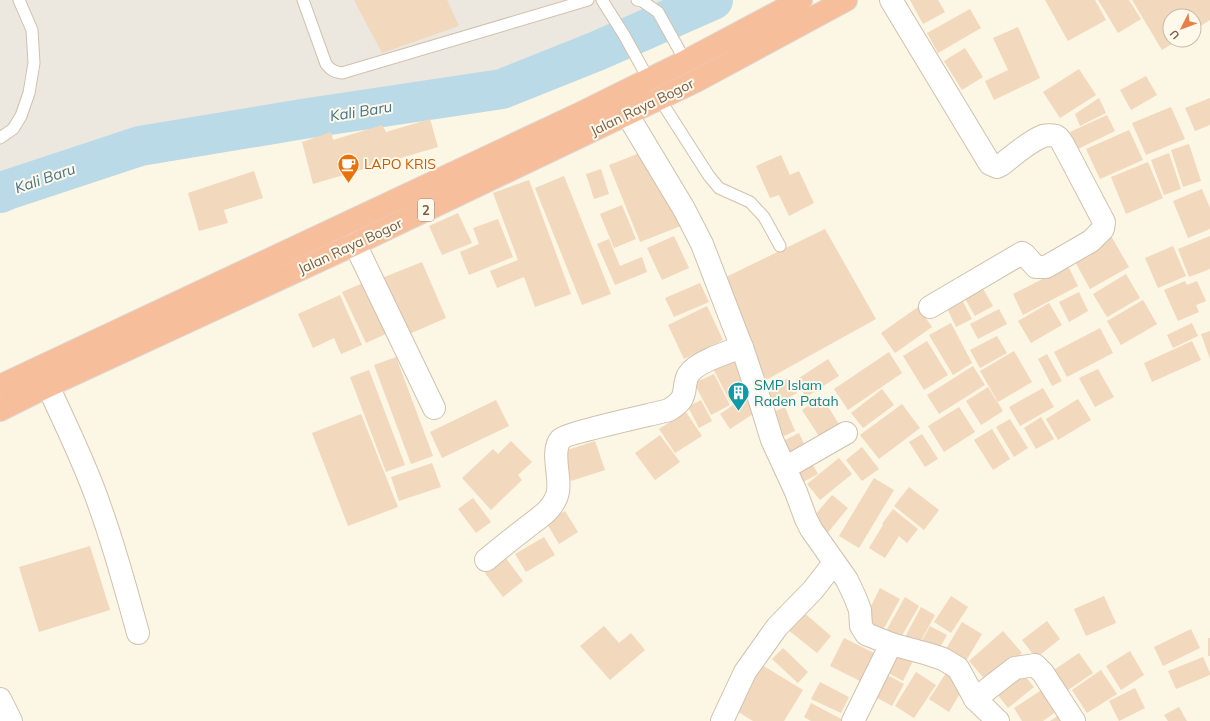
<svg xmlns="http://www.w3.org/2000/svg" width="1210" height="721" font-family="Mulish,sans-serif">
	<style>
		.industrial { fill: #ece7df }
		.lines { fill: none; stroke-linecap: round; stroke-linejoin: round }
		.river { stroke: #b9dae6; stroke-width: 40 }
		.building { fill: #f2d8bc }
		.lane-casing { stroke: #d0c1ae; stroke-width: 13 }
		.street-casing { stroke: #d0c1ae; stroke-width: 24 }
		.highway-casing { stroke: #ded8d4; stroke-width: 24 }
		.lane { stroke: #fff; stroke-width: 11 }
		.street { stroke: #fff; stroke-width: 22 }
		.highway { stroke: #f7be9b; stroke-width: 22 }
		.labels { text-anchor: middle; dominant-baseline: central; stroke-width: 4; stroke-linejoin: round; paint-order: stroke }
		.shield { fill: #fff9eb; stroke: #9e8c7a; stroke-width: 1 }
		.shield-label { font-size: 13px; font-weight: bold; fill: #755e4a }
		.street-label { font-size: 14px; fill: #755e4a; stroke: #fff9eb }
		.food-label { font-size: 14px; fill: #c56008; stroke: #fff9eb; text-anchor: start }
		.culture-label { font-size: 14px; fill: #0d838f; stroke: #fff9eb; text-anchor: start }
		.water-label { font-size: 15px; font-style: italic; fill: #437489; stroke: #fff9eb }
	</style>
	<rect width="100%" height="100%" fill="#fcf6e4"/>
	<polygon class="industrial" points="0,0 683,0 621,29 559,56 454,79 309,100 242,115 144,131 61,164 0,178"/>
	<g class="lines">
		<polyline class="river" points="0,193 7,190 140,146 309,118 502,89 597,51 713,0"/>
	</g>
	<g class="building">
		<polygon points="354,0 447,0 459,26 382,53"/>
		<polygon points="910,0 938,0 945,12 923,24"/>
		<polygon points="1045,0 1095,0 1106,20 1068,41"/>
		<polygon points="1098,0 1129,0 1141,19 1118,33"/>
		<polygon points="1132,0 1210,0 1210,20 1194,30 1194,16 1170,16 1170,40 1178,40 1162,50"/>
		<polygon points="970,9 981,28 938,53 927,33"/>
		<polygon points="1018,27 1040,78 994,100 985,81 1008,70 993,38"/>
		<polygon points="965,48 983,77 962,90 944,61"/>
		<polygon points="1079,69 1096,95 1060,118 1043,92"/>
		<polygon points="1146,76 1157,95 1131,110 1120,90"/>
		<polygon points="1099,98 1106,113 1080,126 1075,114"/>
		<polygon points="1210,98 1210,125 1195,131 1185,108"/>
		<polygon points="1171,107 1185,139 1146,155 1132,123"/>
		<polygon points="1107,115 1115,131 1078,149 1070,132"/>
		<polygon points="430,119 438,147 313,184 302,142 331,132 333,140 382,125 386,132"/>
		<polygon points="1129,130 1143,160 1100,179 1086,149"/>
		<polygon points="1189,144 1201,181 1183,187 1171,150"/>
		<polygon points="645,151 686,224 640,242 609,165"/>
		<polygon points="1169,153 1181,189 1164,195 1151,160"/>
		<polygon points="781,155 790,175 799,171 814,203 789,216 779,195 770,198 756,166"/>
		<polygon points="1148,162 1163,198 1126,214 1111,177"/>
		<polygon points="601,169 609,194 594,199 586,174"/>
		<polygon points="254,171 263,198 224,210 228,223 199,231 188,193"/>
		<polygon points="564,176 611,294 582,305 535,188"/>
		<polygon points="529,180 571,294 535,307 524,277 497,288 490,271 518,260 493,193"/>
		<polygon points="1202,189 1210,208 1210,229 1188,238 1173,201"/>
		<polygon points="622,205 636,239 614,248 600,214"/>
		<polygon points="458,213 472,243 442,255 429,226"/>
		<polygon points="498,219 513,257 469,275 460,252 479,244 473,228"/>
		<polygon points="825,229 876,319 766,380 726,277"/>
		<polygon points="674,236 689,268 662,280 647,248"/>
		<polygon points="1111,236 1129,267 1090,289 1073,258"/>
		<polygon points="1210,236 1210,269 1189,277 1178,249"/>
		<polygon points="609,239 620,266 642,257 647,272 615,285 597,244"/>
		<polygon points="1173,246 1186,276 1158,288 1145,258"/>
		<polygon points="422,262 446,318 407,335 382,278"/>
		<polygon points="1068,266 1078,286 1023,315 1013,294"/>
		<polygon points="1126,274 1140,298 1107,317 1093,294"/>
		<polygon points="1185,281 1187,285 1197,281 1206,301 1196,305 1199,312 1178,321 1164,290"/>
		<polygon points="365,282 388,333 366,343 342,292"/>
		<polygon points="700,283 709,302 674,317 665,298"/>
		<polygon points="982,287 993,306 975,316 964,297"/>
		<polygon points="1079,292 1088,311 1069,322 1059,302"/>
		<polygon points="959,294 972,319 956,327 944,302"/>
		<polygon points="340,295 362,345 341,354 334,338 313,348 298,314"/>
		<polygon points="1143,300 1157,324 1121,345 1107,321"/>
		<polygon points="1049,303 1062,325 1031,343 1018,321"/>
		<polygon points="707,306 723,340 684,359 668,325"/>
		<polygon points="918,307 932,327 895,353 881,333"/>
		<polygon points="999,309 1007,324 978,339 970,324"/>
		<polygon points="951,323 972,363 953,375 929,335"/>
		<polygon points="1192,323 1198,336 1173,348 1167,335"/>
		<polygon points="1100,328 1113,353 1067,377 1054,352"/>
		<polygon points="1210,331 1210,359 1201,334"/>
		<polygon points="997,336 1007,353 980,368 970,350"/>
		<polygon points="927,341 948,375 924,390 903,356"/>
		<polygon points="1192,341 1201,360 1152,382 1144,363"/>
		<polygon points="1014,351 1032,382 998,402 980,371"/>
		<polygon points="889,352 902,373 848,410 834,389"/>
		<polygon points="1047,354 1062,381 1052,386 1038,359"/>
		<polygon points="396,357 433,456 411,464 374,365"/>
		<polygon points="828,359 839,376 806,397 796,380"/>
		<polygon points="734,360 746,391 730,402 714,370"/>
		<polygon points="973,366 985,385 939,414 927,395"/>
		<polygon points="1098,369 1114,397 1095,407 1079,378"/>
		<polygon points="369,370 405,465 386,472 350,377"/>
		<polygon points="714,374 730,405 711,415 694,383"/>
		<polygon points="788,378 797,393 774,406 766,391"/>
		<polygon points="988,387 1003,411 981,425 966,401"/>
		<polygon points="1043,388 1054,407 1020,426 1009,407"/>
		<polygon points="882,389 894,405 863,428 851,413"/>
		<polygon points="745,397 756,412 730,429 720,414"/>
		<polygon points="822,397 842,429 822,441 802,410"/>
		<polygon points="1078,399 1091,420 1058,440 1046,419"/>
		<polygon points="496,400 509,426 442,458 430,432"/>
		<polygon points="701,400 712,421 699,428 688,407"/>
		<polygon points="902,404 920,428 879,459 860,435"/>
		<polygon points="785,407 795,431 777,439 766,415"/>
		<polygon points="959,407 975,432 944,452 928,426"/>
		<polygon points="686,412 702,436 675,453 659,429"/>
		<polygon points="361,414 398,507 348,526 312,433"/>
		<polygon points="1041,417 1054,439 1036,449 1024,428"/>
		<polygon points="1010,419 1028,448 1014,457 996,427"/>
		<polygon points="992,429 1010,459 993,470 974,440"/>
		<polygon points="799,433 807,450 788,460 779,443"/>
		<polygon points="922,434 938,459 925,467 909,442"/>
		<polygon points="660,435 680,462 655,480 635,453"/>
		<polygon points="511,441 532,462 518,475 522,480 491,510 462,478 493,449 498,454"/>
		<polygon points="595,441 605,470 571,481 561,452"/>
		<polygon points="862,447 879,469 862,481 846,460"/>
		<polygon points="809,458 818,474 798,485 789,468"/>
		<polygon points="839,458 852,474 820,500 807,484"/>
		<polygon points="432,463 441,487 399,501 391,477"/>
		<polygon points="874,478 894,490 859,548 839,536"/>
		<polygon points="909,487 939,510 924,530 894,506"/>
		<polygon points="832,495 848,508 825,536 809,522"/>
		<polygon points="473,498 491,522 476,533 458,509"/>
		<polygon points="893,509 918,529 907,543 899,536 885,558 869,548 883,525 882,524"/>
		<polygon points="565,511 578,532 559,544 546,522"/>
		<polygon points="544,537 555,555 526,572 515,554"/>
		<polygon points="90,546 110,610 39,632 19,567"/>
		<polygon points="505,557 523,581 503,597 485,573"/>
		<polygon points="880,588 900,599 882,632 863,622"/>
		<polygon points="951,596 968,607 951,633 934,622"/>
		<polygon points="1104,596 1116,623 1086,636 1074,609"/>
		<polygon points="905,597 919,606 900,639 886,631"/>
		<polygon points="921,607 935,615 918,646 904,639"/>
		<polygon points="802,611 831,636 817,653 787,629"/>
		<polygon points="1047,621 1060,639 1036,658 1022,640"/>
		<polygon points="962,622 982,634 963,666 943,654"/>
		<polygon points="604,626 619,643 631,633 645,650 610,680 580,646"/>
		<polygon points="930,626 947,635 937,653 920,644"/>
		<polygon points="1191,629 1200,648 1163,666 1154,647"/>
		<polygon points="1003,631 1022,653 988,683 969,661"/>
		<polygon points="844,638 882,657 868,685 830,666"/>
		<rect x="1208" y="638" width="2" height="18"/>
		<polygon points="783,648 808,672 798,683 772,659"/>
		<polygon points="893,648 914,659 903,681 881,669"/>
		<polygon points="1130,651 1144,675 1121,690 1106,666"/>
		<polygon points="1079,653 1093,673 1065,692 1051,672"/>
		<polygon points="1203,657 1210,673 1210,675 1176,689 1168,671"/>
		<polygon points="762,665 803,690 784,721 753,721 735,710"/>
		<polygon points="1101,670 1117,694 1087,713 1072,690"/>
		<polygon points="916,672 936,685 914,718 895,706"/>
		<polygon points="884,673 904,684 892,706 872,695"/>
		<polygon points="946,673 965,685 949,712 929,699"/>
		<polygon points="1024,675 1034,687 1008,708 998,695"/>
		<polygon points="820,682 849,697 841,713 811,699"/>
		<polygon points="1135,688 1145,708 1119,721 1109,701"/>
		<polygon points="1043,689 1057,711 1043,721 1022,721 1014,708"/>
		<polygon points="811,703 845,721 811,721 804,717"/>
		<polygon points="1179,707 1187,721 1168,721 1164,715"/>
		<polygon points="1059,715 1063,721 1050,721"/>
	</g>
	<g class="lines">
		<defs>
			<g id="lane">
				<path d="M303,0L326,64C331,70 334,72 342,73L588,0"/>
				<polyline points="602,0 624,35 659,98 709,176 719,188 750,202 764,217 780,246"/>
				<polyline points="637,0 642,1 658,12 687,64"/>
				<polyline points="0,138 13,129 21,116 29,93 34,63 32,30 19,0"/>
			</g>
			<g id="street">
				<path d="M891,0L990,164L997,167L1001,165C1014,155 1028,142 1043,136C1047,135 1052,135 1056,136C1060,138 1062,142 1064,146L1104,222L1103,229L1091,241L1046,267H1036L1025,255L1022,253L930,307"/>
				<polyline points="627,114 684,209 702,244 744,353 761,404 772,440 796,492 806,519 811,529 847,580 855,597 860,610 861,626 866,634 891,644 928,654 943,659 958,668 975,699 998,721"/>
				<polyline points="355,244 434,408"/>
				<path d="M48,386C66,426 86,465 100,507C115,548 126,590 138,633"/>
				<polyline points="785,468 846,433"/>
				<path d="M486,560C499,549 513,538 526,528C537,519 551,511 556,498C564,483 549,452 561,439C567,433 654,414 669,410C680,403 684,399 685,386C686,382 686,377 689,374C696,362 728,352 742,347"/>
				<polyline points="0,699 11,721"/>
				<polyline points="975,699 1015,668 1035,665 1043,673 1074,721"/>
				<polyline points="722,721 745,672 777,627 813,590 834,563"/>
				<polyline points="853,721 891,644"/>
			</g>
			<g id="highway">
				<polyline points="0,386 579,114 686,61 801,0"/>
				<polyline points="0,410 48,386 355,244 696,81 846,0"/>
			</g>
		</defs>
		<use href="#lane" class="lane-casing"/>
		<use href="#street" class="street-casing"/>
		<use href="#highway" class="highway-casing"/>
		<use href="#lane" class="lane"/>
		<use href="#street" class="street"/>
		<use href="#highway" class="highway"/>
	</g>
	<defs>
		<symbol id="cafe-pin" viewBox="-11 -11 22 30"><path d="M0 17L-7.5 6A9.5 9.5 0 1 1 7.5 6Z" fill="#e8710a" stroke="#fff9eb"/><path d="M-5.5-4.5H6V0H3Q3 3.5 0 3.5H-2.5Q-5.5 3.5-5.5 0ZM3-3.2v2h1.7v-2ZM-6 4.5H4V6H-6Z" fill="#fff"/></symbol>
		<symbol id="building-pin" viewBox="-11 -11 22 30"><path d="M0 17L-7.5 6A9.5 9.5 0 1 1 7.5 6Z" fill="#0f9aa8" stroke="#fff9eb"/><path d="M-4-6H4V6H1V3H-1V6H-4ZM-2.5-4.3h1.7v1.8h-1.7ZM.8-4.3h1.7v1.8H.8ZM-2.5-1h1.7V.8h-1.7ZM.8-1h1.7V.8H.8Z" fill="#fff"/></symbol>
	</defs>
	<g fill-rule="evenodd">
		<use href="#cafe-pin" x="336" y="152" width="25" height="34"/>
		<use href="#building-pin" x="726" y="380" width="25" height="34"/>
	</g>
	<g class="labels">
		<rect class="shield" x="418" y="199" width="16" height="22" rx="3"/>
		<g class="shield-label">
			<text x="426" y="210">2</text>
		</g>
		<g class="street-label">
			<text transform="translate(642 107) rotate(-26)">Jalan Raya Bogor</text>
			<text transform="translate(350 246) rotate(-25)">Jalan Raya Bogor</text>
		</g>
		<g class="food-label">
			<text x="364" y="164">LAPO KRIS</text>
		</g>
		<g class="culture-label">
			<text x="754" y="385">SMP Islam<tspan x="754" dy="16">Raden Patah</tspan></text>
		</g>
		<g class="water-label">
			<text transform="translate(361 111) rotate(-9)">Kali Baru</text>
			<text transform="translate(45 178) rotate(-19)">Kali Baru</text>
		</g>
	</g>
	<g transform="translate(1182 28) rotate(228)"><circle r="19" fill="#fff9eb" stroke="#c8bbab"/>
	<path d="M0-3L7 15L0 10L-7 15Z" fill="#e77f49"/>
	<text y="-6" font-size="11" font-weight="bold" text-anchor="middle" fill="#755e4a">U</text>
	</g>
</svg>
